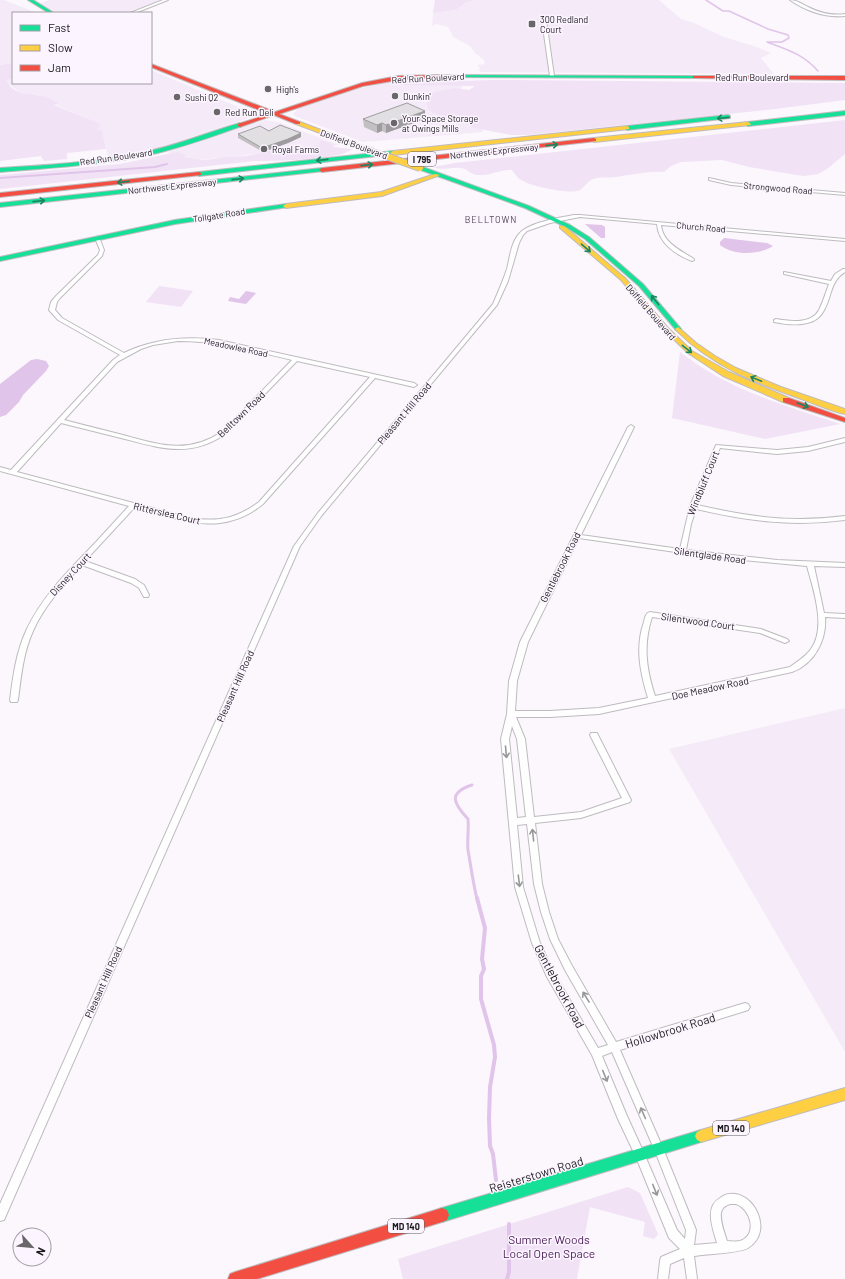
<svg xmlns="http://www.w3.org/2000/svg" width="845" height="1279" font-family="Barlow,sans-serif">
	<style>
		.built { fill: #f5ebf8 }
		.green { fill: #f1e2f6 }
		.water { fill: #e0c4e9 }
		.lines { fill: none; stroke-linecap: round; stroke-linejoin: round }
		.stream-far3 { stroke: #e0c4e9; stroke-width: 1.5 }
		.stream-far2 { stroke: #e0c4e9; stroke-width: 2 }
		.stream-far1 { stroke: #e0c4e9; stroke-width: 3 }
		.stream { stroke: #e0c4e9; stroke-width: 4 }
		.street-casing { stroke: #bebbbf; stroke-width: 2 }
		.fast-casing { stroke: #bebbbf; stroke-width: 2 }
		.slow-casing { stroke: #bebbbf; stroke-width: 2 }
		.jam-casing { stroke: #bebbbf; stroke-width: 2 }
		.street { fill: #fefeff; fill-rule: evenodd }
		.fast { fill: #16e098; fill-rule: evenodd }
		.slow { fill: #ffcf43; fill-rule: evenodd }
		.jam { fill: #f24e42; fill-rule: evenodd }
		.slow-bridge-far1-casing { stroke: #bebbbf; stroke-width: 6; stroke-linecap: butt }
		.slow-bridge-casing { stroke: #bebbbf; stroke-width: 8; stroke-linecap: butt }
		.slow-bridge-far1 { stroke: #ffcf43; stroke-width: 5 }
		.slow-bridge { stroke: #ffcf43; stroke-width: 6 }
		.wall { fill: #c2c0c3 }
		.shaded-wall { fill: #9e9c9f }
		.building { fill: #e2dfe3; stroke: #9e9c9f }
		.oneway { stroke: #198661 }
		.oneway2 { stroke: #989799 }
		.poi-dot { fill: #6a676b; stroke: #fcf5ff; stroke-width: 1.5 }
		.labels { text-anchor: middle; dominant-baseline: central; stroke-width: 3; stroke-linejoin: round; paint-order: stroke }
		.far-poi-label { font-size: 9px; fill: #1c191d; stroke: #fcf5ff; text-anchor: start }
		.far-street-label { font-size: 9px; fill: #1c191d; stroke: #fcf5ff }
		.shield { fill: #fcf5ff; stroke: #5f5b61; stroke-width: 1 }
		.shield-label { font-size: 9px; font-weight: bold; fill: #1c191d }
		.far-neighbourhood-label { font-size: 9px; letter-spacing: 1px; fill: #544c56; stroke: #fcf5ff }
		.street-label { font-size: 10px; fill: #1c191d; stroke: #fcf5ff }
		.near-street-label { font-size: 12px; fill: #1c191d; stroke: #fcf5ff }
		.near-park-label { font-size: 12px; fill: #4a1b56; stroke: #fcf5ff }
	</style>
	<rect width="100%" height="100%" fill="#fbf7fd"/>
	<g class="built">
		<polygon points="0,0 4,0 37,13 13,13 13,63 0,65"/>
		<polygon points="49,0 161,0 125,13 56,13 39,4"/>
		<polygon points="474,0 659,0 681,19 694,23 724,37 757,47 771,53 761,58 774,74 480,72 479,67 477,65 485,64 484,60 475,53 470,46 453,37 448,27 436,24 432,26 433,13 456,10 465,3"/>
		<polygon points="151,70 250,112 251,116 246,119 158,148 108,157 102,130 97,130 100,124 54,104 57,103 38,95 26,95 19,92 8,83 7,80 13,79 13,83 151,83"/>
		<polygon points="424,78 461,78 463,109 484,132 363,142 297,117 293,114 299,108 358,89 383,83"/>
		<polygon points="265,120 278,122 340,145 181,162 168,152"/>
		<polygon points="845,708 845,1052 669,749"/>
	</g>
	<g class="green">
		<polygon points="435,0 474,0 465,3 456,10 433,13"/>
		<path d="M13,63V79L7,80C12,97 34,93 46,97C50,98 54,101 58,103L54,105L101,124L97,130H102L106,149L67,153V159L44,161L41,156L0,161V65Z"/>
		<polygon points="496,80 845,83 845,100 775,109 528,135 512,135 474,128 463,122 433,113 428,109 427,104 434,92 455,88 469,90 475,86 399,85 423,82"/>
		<path d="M845,120V154L827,169L818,174L803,176L749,167L722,160L681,162L671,166L664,172C648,171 632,175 615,177C609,178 603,177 597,178C588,179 586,186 580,190C571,195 531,186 523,181C518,179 515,174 512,170C500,169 490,176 478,175C471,175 468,169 461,168C451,167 443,171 433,167L455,163Z"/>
		<path d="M321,140L333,144L334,147L352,149C341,160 273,161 255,161L0,189V175L120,164L177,152L187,155L182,157L203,160L214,159L224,157L247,156L275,150H291L319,145Z"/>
		<polygon points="159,286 193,291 181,307 146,302"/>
		<path d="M680,352C690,359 700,367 711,373C748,395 798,410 840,424L765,439L672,418Z"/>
		<polygon points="628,1187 640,1193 658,1234 654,1239 643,1236 645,1222 590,1207 577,1279 403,1279 398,1259"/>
	</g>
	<g class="water">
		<polygon points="585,224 602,225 605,227 605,238 601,238"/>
		<path d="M724,238L767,243L773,246C759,255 734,256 720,245V242Z"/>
		<polygon points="246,291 256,293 246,304 228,301 230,297 239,299"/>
		<polygon points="37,359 46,361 49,366 46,371 23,395 19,402 6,415 0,417 0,384 31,360"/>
	</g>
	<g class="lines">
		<path class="stream-far3" d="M706,0L723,11H729L768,29L788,35L789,38L782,42H767C788,50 803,54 818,71"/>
		<polyline class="stream-far2" points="0,178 155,167 167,164"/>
		<path class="stream-far1" d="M472,785C447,793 454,804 468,819C469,829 467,840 468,850C471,867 473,883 477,899"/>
		<g class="stream">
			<polyline points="477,898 485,928 482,959 484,969 481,976 481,999 494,1045 495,1057 490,1087 489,1118 490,1146 493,1154 496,1180"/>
			<polyline points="507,1279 509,1272 509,1224"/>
		</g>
		<defs>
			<g id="street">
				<polygon points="163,0 168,0 135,13 130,13"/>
				<path d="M790,0C797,0 802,4 808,7C820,13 831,16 845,14V16C826,18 806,11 790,0Z"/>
				<polygon points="544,19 546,20 554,76 552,77 550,76 542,20"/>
				<polygon points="709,178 731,183 845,193 845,195 731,185 709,180"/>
				<path d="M574,215H580L845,239V241L661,225C663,243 680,250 694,259V260L692,261C676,255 658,243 657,224L580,217L550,223L527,231L523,235L519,243L508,281L497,305L322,515L300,546L4,1220L0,1221V1204L294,546L318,513L493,304C498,292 503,281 507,269C510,257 511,243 519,234C529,222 559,218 574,215Z"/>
				<path d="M95,237H99L104,250L102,256L60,298L57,302L55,310L62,318L124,353C155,338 186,336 219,340L414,383L417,385L414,387L375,378L263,504C221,538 181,520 135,507L85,561L135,579L144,585L149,595L148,597H144L139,588L131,583L82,565C63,585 44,606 33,631C23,653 21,677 18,700L17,702H11L10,700C13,677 16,653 26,631C42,596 70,569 96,542C107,530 118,518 129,506L0,471V467L11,470L113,360L120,355L58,320L49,310L51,302L56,296L98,255L100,250L95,238ZM178,341C217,341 255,351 292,360L223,431C188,455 160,445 123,435C103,430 83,425 64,420L117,362L141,349L153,345ZM297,361L370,377L259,502C236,519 218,522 190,518L17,472L61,423C81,428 101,433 121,438C160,448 190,459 227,433Z"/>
				<path d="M843,269H845V272C837,277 834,283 831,292C829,298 827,306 823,312C814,328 789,325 774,322V320L776,319C789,321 811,325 819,310C823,302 826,292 829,284L784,274V272L831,281L835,274Z"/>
				<path d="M631,425L634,427L581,535L680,549L690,506L716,445L777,450L808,447L845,438V442L808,451L777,454L720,448L697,505C750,517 791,523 845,516V520C790,527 749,521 696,509L691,524L686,550L777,560L845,563V567L814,566L824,613L845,614V618L825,617C827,640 814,664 792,672L599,714L550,717H516L525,739L534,817L581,812L622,798L590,735L591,733H597L598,735L631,800L630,802L581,818L535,823L542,884L549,912L558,939L571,964L616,1042L745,1003L748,1004L750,1007L748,1010L745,1011L620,1050L662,1146L696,1230L694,1245L717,1243C713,1229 704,1207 720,1198C723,1196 726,1194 729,1194C753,1190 775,1231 748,1248C740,1253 706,1254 694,1256L697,1279H687L684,1258L670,1264L668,1279H658L660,1261L661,1257L680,1249L669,1238L636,1157L618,1119L592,1055L547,977L532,943L515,887L501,739L507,714L509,681L520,642L628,427ZM579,538L710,557L807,566C813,589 827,627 811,649C805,657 798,661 790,667L655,696C646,668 643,645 652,617L760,633L785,643L789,641L787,639L761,629L650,612C646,613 645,617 644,622C635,647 640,672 648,698L599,708L550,711H515L517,681L528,642ZM512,726L517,739L526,817L517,818L509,739ZM527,824L534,884L541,912L550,939L565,970L608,1045L598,1048L553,971L540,943L523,887L517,825ZM612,1052L655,1151L686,1230L685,1239L677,1230L643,1151L627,1116L602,1056ZM730,1204C732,1204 734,1204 736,1204C751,1209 758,1235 740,1241C736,1242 731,1241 727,1241C725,1234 718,1217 722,1210C723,1207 727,1205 730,1204Z"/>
			</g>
			<g id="fast">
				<polygon points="28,0 33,0 54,13 49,13"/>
				<polygon points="439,75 695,76 697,77 695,78 441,77 439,77"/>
				<polygon points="845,111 845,115 748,126 745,124 748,122"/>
				<polygon points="728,115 730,116 730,118 627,130 624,128 627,126"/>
				<path d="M240,123L242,124V126C211,137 180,148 149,155C100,165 50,168 0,172V168C50,165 100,162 149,151C180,144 209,132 240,123Z"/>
				<polygon points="393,151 395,152 395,154 199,176 196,174 199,172"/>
				<polygon points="420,166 529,206 570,225 589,237 643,284 681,329 680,330 676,330 639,286 585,239 566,227 525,208 418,169 418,167"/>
				<polygon points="322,168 325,170 324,171 0,207 0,203"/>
				<polygon points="286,204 289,206 288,207 175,224 0,261 0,257 175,220"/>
				<polygon points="701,1130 705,1132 707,1136 705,1140 701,1142 442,1222 437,1220 435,1215 437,1210 442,1208"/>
			</g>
			<g id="slow">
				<polygon points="296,122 300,122 368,148 363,149 296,124"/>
				<polygon points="748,122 751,124 750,125 594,142 591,140 594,138"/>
				<polygon points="627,126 629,127 629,129 393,155 390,153 393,151"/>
				<polygon points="435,174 440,175 382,196 286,208 283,206 286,204 381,192"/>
				<polygon points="560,226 564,226 625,278 668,328 692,351 729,372 789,398 789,402 783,402 723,376 688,353 664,330 621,280 560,228"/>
				<path d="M678,327L696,343L715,356L736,368L781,387L845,409V414C831,411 818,405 804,400C756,383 713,367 676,330L675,329Z"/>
				<polygon points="845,1088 845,1100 701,1142 697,1140 695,1136 697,1132 701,1130"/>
			</g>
			<g id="jam">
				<polygon points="151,64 275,112 362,83 398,76 441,75 443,76 441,77 398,80 363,86 279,114 300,122 300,124 296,124 274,115 240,127 238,126 238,124 269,114 151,67"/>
				<polygon points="693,76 845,76 845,80 695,78 693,78"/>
				<polygon points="594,138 596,139 596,141 322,172 319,170 322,168"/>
				<polygon points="199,172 201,173 201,175 0,197 0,193"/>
				<polygon points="783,398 789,398 845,418 845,422 783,402"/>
				<polygon points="442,1208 447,1210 449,1215 447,1220 442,1222 257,1279 228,1279 230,1274 235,1272"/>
			</g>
		</defs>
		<use href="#street" class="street-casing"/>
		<use href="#fast" class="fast-casing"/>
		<use href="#slow" class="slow-casing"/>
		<use href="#jam" class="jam-casing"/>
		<use href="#street" class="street"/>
		<use href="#fast" class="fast"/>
		<use href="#slow" class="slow"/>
		<use href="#jam" class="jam"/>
		<defs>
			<polyline id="slow-bridge-far1" points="365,148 388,157"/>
			<polyline id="slow-bridge" points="386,156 420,168"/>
		</defs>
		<use href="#slow-bridge-far1" class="slow-bridge-far1-casing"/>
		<use href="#slow-bridge" class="slow-bridge-casing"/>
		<use href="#slow-bridge-far1" class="slow-bridge-far1"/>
		<use href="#slow-bridge" class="slow-bridge"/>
	</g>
	<g class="wall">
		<polygon points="363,119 425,119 386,133 382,131 377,133 364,127"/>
		<polygon points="269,131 301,137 288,143 263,152 238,138 238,134"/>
	</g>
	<g class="shaded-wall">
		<polygon points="425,111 425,119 386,133 386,125"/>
		<polygon points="382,123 382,131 377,133 377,125"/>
		<polygon points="301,133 301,137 288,143 263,152 262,148"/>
	</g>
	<g class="building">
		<polygon points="407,103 425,111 386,125 382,123 377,125 363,119"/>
		<polygon points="280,125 301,133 288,139 262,148 238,134 260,126 269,131"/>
	</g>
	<defs><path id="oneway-shaft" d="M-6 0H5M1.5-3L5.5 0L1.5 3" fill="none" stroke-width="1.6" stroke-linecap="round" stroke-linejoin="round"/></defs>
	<g class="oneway">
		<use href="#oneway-shaft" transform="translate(723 118) rotate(174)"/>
		<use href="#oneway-shaft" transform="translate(552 145) rotate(-6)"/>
		<use href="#oneway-shaft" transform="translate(322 160) rotate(174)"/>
		<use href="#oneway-shaft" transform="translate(367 165) rotate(-6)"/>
		<use href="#oneway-shaft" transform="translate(238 179) rotate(-6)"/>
		<use href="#oneway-shaft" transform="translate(123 182) rotate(174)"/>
		<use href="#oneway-shaft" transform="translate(39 201) rotate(-6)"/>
		<use href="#oneway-shaft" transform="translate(586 248) rotate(41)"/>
		<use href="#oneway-shaft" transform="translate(655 300) rotate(-129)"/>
		<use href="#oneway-shaft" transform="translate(687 349) rotate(38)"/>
		<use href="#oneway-shaft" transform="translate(756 379) rotate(-158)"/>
		<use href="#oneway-shaft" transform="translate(803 405) rotate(20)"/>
	</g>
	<g class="oneway2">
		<use href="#oneway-shaft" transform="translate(506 752) rotate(85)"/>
		<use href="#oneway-shaft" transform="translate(533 835) rotate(-96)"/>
		<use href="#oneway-shaft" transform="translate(519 881) rotate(83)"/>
		<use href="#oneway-shaft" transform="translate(586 997) rotate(-122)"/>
		<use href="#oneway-shaft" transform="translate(605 1076) rotate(68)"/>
		<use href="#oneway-shaft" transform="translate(643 1113) rotate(-114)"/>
		<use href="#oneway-shaft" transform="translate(655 1190) rotate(68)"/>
	</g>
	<g class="poi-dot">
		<rect x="528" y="20" width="8" height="8" rx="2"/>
		<circle cx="268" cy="89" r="4"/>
		<circle cx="395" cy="96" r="4"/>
		<circle cx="177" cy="97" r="4"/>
		<circle cx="217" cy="112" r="4"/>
		<circle cx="394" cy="123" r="4"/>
		<circle cx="264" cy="149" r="4"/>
	</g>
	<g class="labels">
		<g class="far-poi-label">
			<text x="540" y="19">300 Redland<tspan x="540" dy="10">Court</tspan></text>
			<text x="276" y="89">High's</text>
			<text x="403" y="96">Dunkin'</text>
			<text x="185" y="97">Sushi Q2</text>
			<text x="225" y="112">Red Run Deli</text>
			<text x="402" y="118">Your Space Storage<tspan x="402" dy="10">at Owings Mills</tspan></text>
			<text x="272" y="149">Royal Farms</text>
		</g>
		<g class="far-street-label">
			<text x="752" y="77">Red Run Boulevard</text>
			<text transform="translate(428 78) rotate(-3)">Red Run Boulevard</text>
			<text transform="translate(354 144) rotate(20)">Dolfield Boulevard</text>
			<text transform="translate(494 151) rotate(-6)">Northwest Expressway</text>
			<text transform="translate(116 157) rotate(-8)">Red Run Boulevard</text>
			<text transform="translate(172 186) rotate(-6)">Northwest Expressway</text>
			<text transform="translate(778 188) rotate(5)">Strongwood Road</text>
			<text transform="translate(219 215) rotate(-9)">Tollgate Road</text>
			<text transform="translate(701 227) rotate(5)">Church Road</text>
			<text transform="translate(651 312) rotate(49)">Dolfield Boulevard</text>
			<text transform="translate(236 347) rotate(12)">Meadowlea Road</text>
		</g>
		<g class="shield">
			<rect x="408" y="152" width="28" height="14" rx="3"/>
			<rect x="713" y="1121" width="36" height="14" rx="3"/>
			<rect x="388" y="1219" width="36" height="14" rx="3"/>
		</g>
		<g class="shield-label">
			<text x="422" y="159">I 795</text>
			<text x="731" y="1128">MD 140</text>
			<text x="406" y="1226">MD 140</text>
		</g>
		<g class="far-neighbourhood-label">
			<text x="491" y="219">BELLTOWN</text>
		</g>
		<g class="street-label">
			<text transform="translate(404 413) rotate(-50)">Pleasant Hill Road</text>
			<text transform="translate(241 414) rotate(-44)">Belltown Road</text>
			<text transform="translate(703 483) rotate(-68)">Windbluff Court</text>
			<text transform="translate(167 513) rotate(13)">Ritterslea Court</text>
			<text transform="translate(710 555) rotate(8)">Silentglade Road</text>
			<text transform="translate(560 567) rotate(-63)">Gentlebrook Road</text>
			<text transform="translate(70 574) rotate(-47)">Disney Court</text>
			<text transform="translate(698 621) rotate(8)">Silentwood Court</text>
			<text transform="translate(235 686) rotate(-66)">Pleasant Hill Road</text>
			<text transform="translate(710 688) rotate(-12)">Doe Meadow Road</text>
			<text transform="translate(103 982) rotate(-66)">Pleasant Hill Road</text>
		</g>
		<g class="near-street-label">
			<text transform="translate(560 986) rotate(62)">Gentlebrook Road</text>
			<text transform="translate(670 1030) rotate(-17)">Hollowbrook Road</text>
			<text transform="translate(536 1174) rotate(-17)">Reisterstown Road</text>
		</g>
		<g class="near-park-label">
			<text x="549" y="1239">Summer Woods<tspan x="549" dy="14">Local Open Space</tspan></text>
		</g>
	</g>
	<rect x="12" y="12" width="140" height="72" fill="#fcf5ff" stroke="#a29da5"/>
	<rect x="20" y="25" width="20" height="6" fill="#16e098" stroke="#a29da5"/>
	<text x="48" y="32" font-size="12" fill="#1c191d">Fast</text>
	<rect x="20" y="45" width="20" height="6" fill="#ffcf43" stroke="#a29da5"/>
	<text x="48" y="52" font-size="12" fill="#1c191d">Slow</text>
	<rect x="20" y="65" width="20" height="6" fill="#f24e42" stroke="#a29da5"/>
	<text x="48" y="72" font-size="12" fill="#1c191d">Jam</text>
	<g transform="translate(32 1247) rotate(117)"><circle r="19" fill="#fcf5ff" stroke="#a29da5"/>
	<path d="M0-3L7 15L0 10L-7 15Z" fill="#6a676b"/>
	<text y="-6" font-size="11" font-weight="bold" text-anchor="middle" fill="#1c191d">N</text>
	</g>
</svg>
